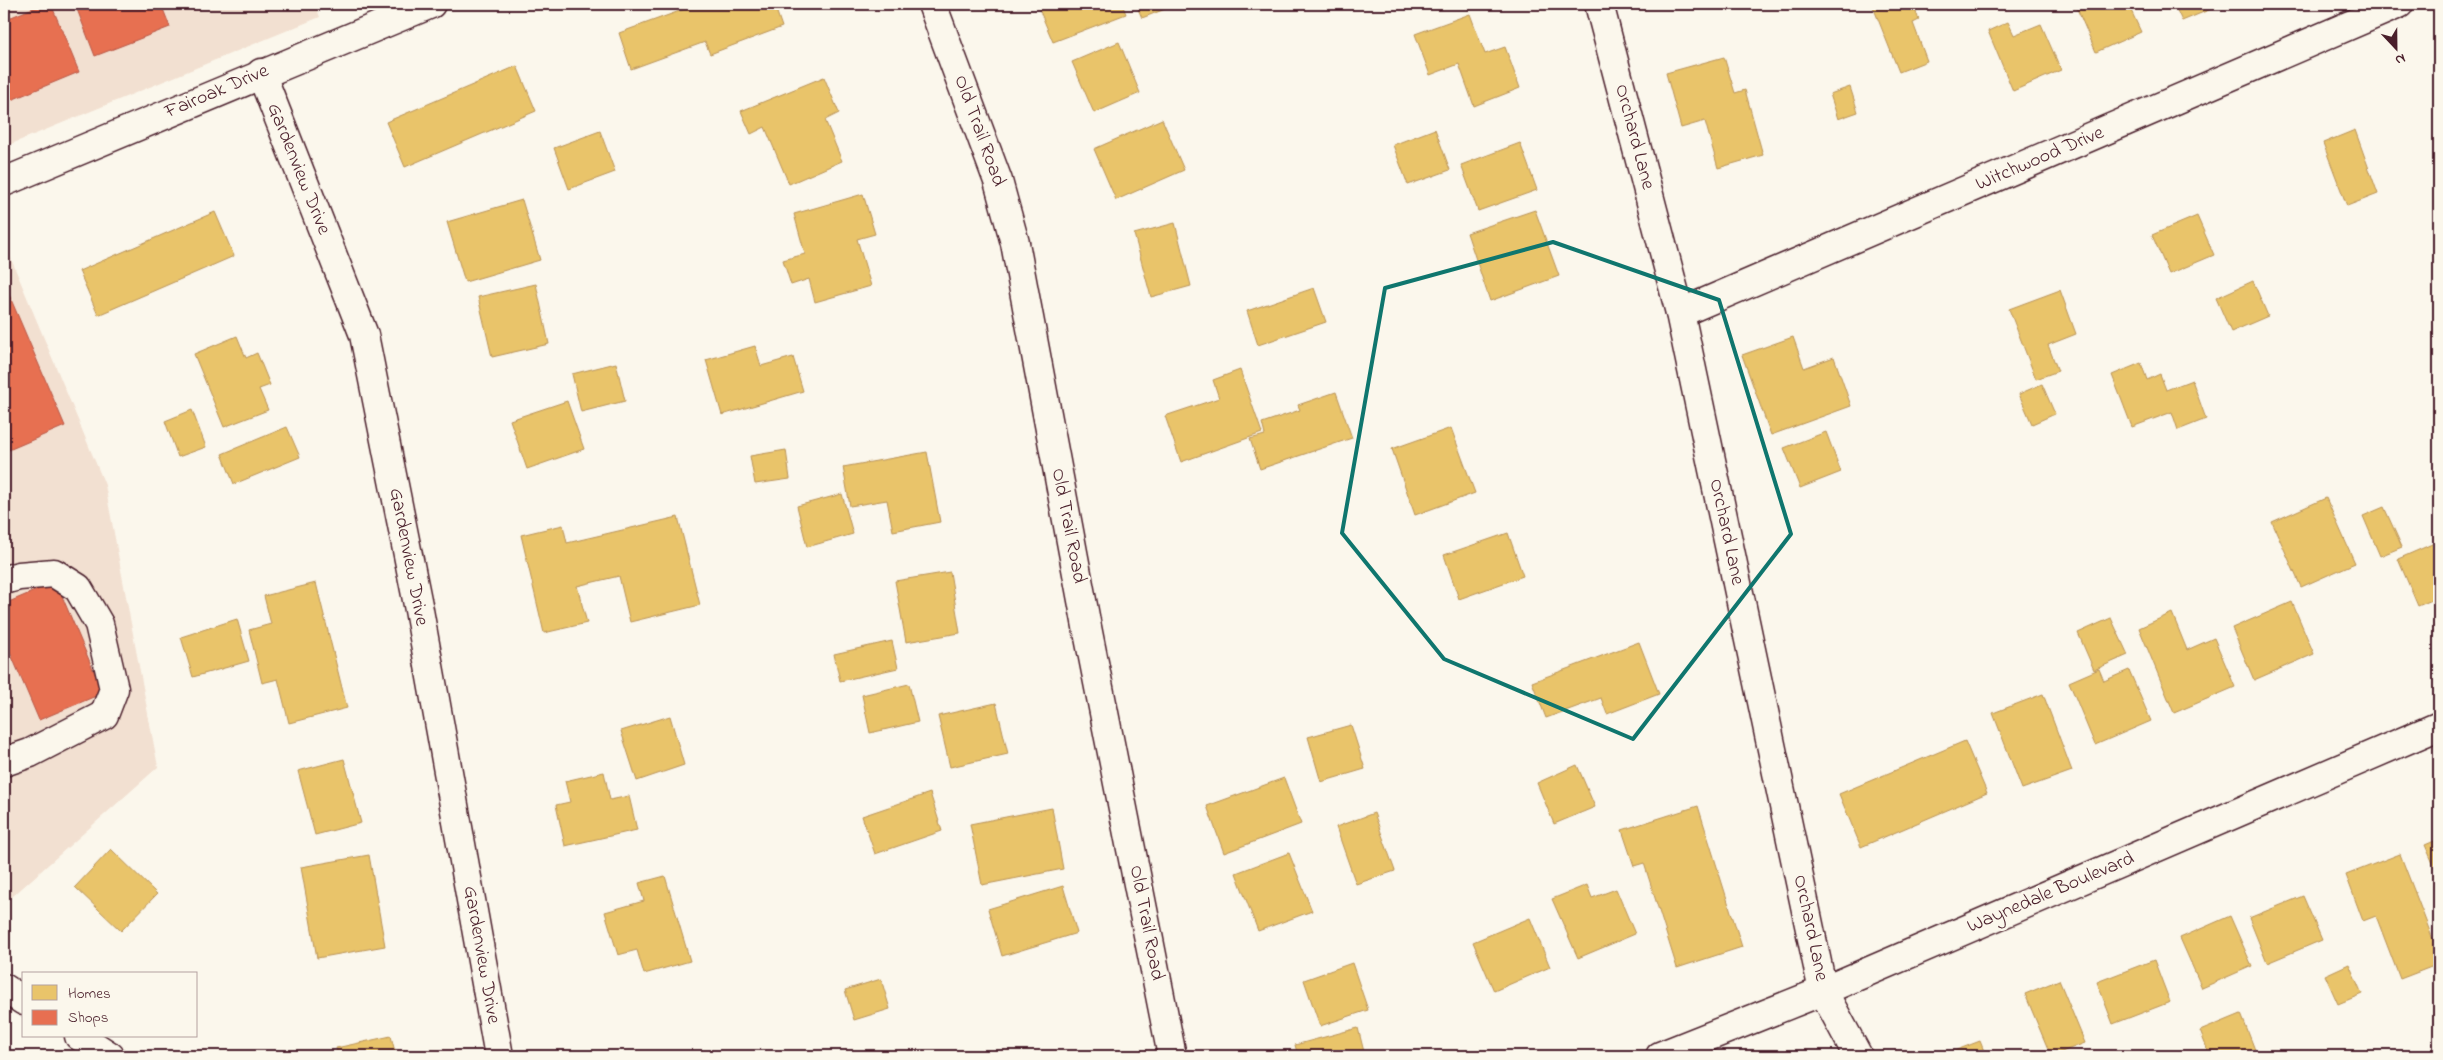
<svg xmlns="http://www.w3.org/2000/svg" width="2443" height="1060" font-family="'Indie Flower',sans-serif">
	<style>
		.built { fill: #f2e0d1 }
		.homes { fill: #e9c46a; stroke: #b99257 }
		.shops { fill: #e76f51; stroke: #b85746 }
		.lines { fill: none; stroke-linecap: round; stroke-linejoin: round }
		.minor-casing { stroke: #4a1f2b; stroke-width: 31 }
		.minor { stroke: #fbf7ec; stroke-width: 28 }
		.marked { fill: none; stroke: #0f766e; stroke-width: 4; stroke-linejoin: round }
		.labels { text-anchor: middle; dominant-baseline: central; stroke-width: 5; stroke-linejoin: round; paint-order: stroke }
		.street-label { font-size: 20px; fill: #4a1f2b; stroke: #fbf7ec }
	</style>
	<rect width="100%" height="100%" fill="#fbf7ec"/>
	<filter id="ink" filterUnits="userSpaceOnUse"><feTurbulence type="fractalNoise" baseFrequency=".02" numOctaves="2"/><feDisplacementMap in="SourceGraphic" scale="10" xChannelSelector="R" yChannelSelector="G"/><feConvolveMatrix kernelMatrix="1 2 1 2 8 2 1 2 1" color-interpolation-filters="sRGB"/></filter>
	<g filter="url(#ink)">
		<g class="built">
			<polygon points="4,4 315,4 320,17 4,147"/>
			<polygon points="4,242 105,485 158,767 4,904"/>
		</g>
		<g class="homes">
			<polygon points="699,4 774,4 782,27 710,54 705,42 631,69 619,33"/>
			<polygon points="1037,4 1122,4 1126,14 1053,42"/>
			<polygon points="1136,4 1178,4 1142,18"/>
			<polygon points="1872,4 1913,4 1919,20 1913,23 1927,61 1899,72"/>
			<polygon points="2075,4 2128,4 2141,32 2096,52"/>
			<polygon points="2174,4 2223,4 2182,21"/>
			<polygon points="1470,14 1485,54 1505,47 1520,88 1474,106 1459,64 1430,75 1415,34"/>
			<polygon points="2008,22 2014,35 2041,24 2061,70 2013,91 1988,31"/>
			<polygon points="1119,42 1140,93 1094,113 1072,62"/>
			<polygon points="1724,57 1735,93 1745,90 1763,155 1718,168 1705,121 1681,128 1666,73"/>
			<polygon points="517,66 536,111 405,167 386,122"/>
			<polygon points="824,77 839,113 825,120 842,161 789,184 765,127 751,134 741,111"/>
			<polygon points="1850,87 1858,112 1838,119 1830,94"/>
			<polygon points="1162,119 1184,170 1116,200 1094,149"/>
			<polygon points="1435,129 1450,170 1408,185 1393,145"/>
			<polygon points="2355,130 2378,194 2347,206 2323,143"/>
			<polygon points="600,131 615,172 569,189 554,148"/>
			<polygon points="1520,143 1537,190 1478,211 1461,165"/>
			<polygon points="863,194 875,234 857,239 871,286 815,302 809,279 791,285 783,260 805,254 794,214"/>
			<polygon points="522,200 540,260 465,282 447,222"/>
			<polygon points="1535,210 1559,276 1490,301 1467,233"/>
			<polygon points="215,212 234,256 98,315 79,271"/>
			<polygon points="2197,216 2214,255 2169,274 2152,235"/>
			<polygon points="1175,223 1191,286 1151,297 1134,234"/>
			<polygon points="2253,281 2268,316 2231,332 2216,298"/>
			<polygon points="536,284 549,344 492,357 478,297"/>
			<polygon points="1314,288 1326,322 1258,345 1247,311"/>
			<polygon points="2060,290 2076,334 2048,345 2058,371 2036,379 2009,309"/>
			<polygon points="237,336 246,358 257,353 270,385 259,389 268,410 224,427 194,354"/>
			<polygon points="1793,337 1804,368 1834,357 1851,406 1771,435 1742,355"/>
			<polygon points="755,346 761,366 793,357 803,391 722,415 706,360"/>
			<polygon points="616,363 625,401 581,412 572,374"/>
			<polygon points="2141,363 2147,380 2160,374 2166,390 2192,380 2206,419 2178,430 2172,412 2132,427 2112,375"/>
			<polygon points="1240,370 1262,433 1181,462 1165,416 1219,398 1213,380"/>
			<polygon points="2042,384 2055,414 2032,424 2019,394"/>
			<polygon points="1336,392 1352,438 1260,469 1250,439 1265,435 1262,423 1300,410 1298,405"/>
			<polygon points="567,401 584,449 527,469 510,420"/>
			<polygon points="192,410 206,447 178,457 165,421"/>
			<polygon points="287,427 300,457 234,484 222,454"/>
			<polygon points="1451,428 1475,493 1415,515 1392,449"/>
			<polygon points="1826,432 1841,472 1800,488 1784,448"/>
			<polygon points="786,450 790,479 755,484 750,456"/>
			<polygon points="927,452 940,522 893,531 887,500 850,506 843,467"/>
			<polygon points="842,494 853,534 807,547 797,506"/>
			<polygon points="2326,498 2355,563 2301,587 2272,522"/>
			<polygon points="2384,507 2402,547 2380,556 2363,516"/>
			<polygon points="678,517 700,605 630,622 619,576 577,586 587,623 544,633 521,535 563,525 567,543"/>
			<polygon points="1508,533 1523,576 1459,599 1444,555"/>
			<polygon points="2439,541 2439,597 2418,606 2398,559"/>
			<polygon points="950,572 960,633 906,642 895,581"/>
			<polygon points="316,583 347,708 289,723 278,679 262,683 249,630 271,624 264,596"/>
			<polygon points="2292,602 2314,654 2254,680 2232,628"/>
			<polygon points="2172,613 2187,650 2214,638 2235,687 2174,713 2139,628"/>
			<polygon points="2111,618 2128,655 2094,670 2078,633"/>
			<polygon points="237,619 249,661 193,677 181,637"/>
			<polygon points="892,641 898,668 840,681 834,654"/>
			<polygon points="1639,642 1659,694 1607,714 1601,698 1546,718 1532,682"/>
			<polygon points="2099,669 2104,681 2129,670 2151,721 2095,745 2069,682"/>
			<polygon points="909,684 918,722 870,733 862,695"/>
			<polygon points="2043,694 2072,771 2022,789 1993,713"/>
			<polygon points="996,703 1008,754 950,767 938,716"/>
			<polygon points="670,716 684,765 637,781 621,731"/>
			<polygon points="1351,725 1365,769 1321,782 1308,737"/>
			<polygon points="1965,741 1987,793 1861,847 1839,794"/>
			<polygon points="344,759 361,823 315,835 298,771"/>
			<polygon points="1577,765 1595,807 1554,824 1537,783"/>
			<polygon points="604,772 610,800 629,796 637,830 565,846 556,805 570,802 565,781"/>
			<polygon points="1284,778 1301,824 1224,853 1207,806"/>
			<polygon points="930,793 942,831 875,854 862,816"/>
			<polygon points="1698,806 1742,947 1677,968 1644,863 1634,866 1622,830"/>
			<polygon points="1052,808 1063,869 982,885 970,824"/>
			<polygon points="1374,813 1395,871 1356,884 1336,827"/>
			<polygon points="2439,839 2439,877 2425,845"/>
			<polygon points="111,849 157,894 121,931 75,887"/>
			<polygon points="1289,853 1312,911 1258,931 1236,873"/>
			<polygon points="2400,854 2439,955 2439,964 2400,979 2376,916 2363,921 2346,875"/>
			<polygon points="369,855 385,946 317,958 301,867"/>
			<polygon points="665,876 690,961 644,974 637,950 618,955 605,912 644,901 639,883"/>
			<polygon points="1587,885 1592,898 1616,889 1635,934 1578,958 1552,899"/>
			<polygon points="1063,886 1077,933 1002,956 988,909"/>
			<polygon points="2303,896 2322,940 2267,963 2249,918"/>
			<polygon points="2230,916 2252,966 2202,988 2180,938"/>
			<polygon points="1530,918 1550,967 1494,991 1473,942"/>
			<polygon points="2154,960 2170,1002 2113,1024 2097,982"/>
			<polygon points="1352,963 1368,1010 1320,1026 1304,980"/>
			<polygon points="2349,964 2362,994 2338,1004 2325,975"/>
			<polygon points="881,979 890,1009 854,1020 845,990"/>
			<polygon points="2059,980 2085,1043 2051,1056 2025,994"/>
			<polygon points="2241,1014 2257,1055 2210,1056 2200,1031"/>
			<polygon points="1358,1028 1365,1056 1298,1056 1295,1045"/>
			<polygon points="391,1036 396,1056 338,1056 336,1048"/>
			<polygon points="1980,1041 1986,1056 1941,1056"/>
		</g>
		<g class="shops">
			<polygon points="43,4 51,4 79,72 4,103 4,20"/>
			<polygon points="75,4 161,4 170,27 95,56"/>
			<polygon points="4,283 65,426 4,452"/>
			<polygon points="56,582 103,693 39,720 4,638 4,604"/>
		</g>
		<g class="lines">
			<defs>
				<g id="minor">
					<polyline points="932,4 998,181 1015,243 1087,627 1172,1056"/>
					<polyline points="1599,4 1680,313 1823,991 1858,1056"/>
					<polyline points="261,73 364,335 419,610 499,1056"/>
					<polyline points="4,182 431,4"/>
					<polyline points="1680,313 2399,4"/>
					<polyline points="4,580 19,576 54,573 78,588 99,624 114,689 104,715 30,753 4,762"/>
					<polyline points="4,988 24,1001"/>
					<polyline points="79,1036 110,1056"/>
					<polyline points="1660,1056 1823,991 2439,726"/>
				</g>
			</defs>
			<use href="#minor" class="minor-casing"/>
			<use href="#minor" class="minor"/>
		</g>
	</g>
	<path class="marked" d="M1553,242L1719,300L1791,534L1633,739L1444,659L1342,533L1385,288Z"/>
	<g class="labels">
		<g class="street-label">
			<text transform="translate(217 92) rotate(-23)">Fairoak Drive</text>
			<text transform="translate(979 131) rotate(70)">Old Trail Road</text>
			<text transform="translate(1634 137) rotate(75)">Orchard Lane</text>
			<text transform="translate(2040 159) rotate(-23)">Witchwood Drive</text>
			<text transform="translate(298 169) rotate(68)">Gardenview Drive</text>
			<text transform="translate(1068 526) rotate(79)">Old Trail Road</text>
			<text transform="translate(1726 532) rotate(78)">Orchard Lane</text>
			<text transform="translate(408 557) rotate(79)">Gardenview Drive</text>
			<text transform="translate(2051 893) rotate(-23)">Waynedale Boulevard</text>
			<text transform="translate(1146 923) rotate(79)">Old Trail Road</text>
			<text transform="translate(1810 928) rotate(78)">Orchard Lane</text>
			<text transform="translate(481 955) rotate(80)">Gardenview Drive</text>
		</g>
	</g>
	<rect width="2443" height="1060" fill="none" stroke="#fbf7ec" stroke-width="20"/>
	<rect x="10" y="10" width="2423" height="1040" fill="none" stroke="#4a1f2b" stroke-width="2" filter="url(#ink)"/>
	<rect x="22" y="972" width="175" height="65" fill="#fbf7ec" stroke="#b4a19f"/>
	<rect x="32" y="985" width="25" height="15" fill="#e9c46a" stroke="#b4a19f"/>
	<text x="68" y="998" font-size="15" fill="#4a1f2b">Homes</text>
	<rect x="32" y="1010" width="25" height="15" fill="#e76f51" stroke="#b4a19f"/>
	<text x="68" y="1022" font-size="15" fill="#4a1f2b">Shops</text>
	<g transform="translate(2396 48) rotate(158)" stroke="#fbf7ec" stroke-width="4" paint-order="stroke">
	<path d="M0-4L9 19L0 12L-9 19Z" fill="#4a1f2b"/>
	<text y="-8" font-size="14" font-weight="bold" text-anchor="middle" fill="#4a1f2b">N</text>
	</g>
</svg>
